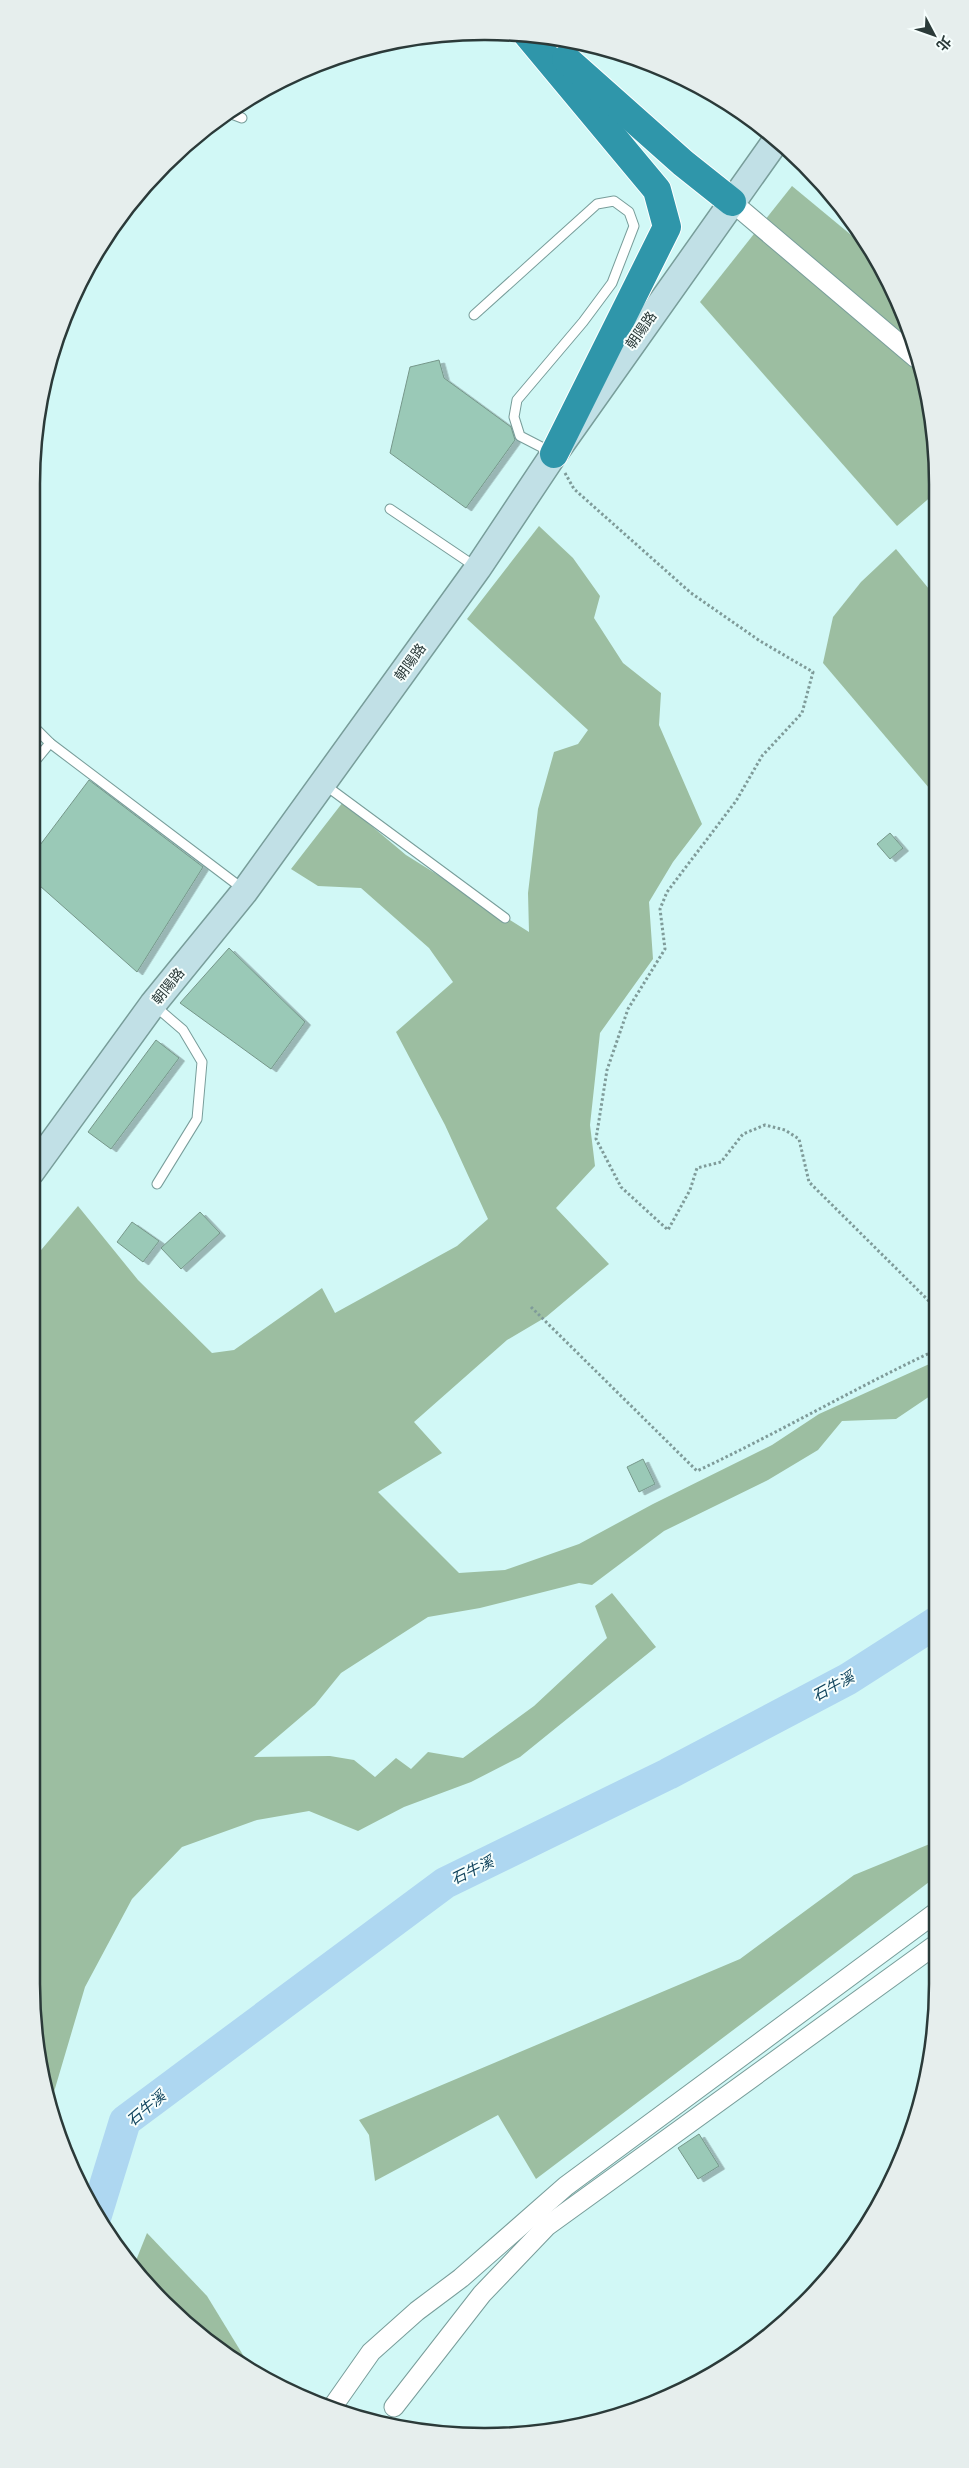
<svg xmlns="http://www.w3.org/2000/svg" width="969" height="2468" font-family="'IBM Plex Serif','Noto Sans TC',serif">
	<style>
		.forest { fill: #9cbea1 }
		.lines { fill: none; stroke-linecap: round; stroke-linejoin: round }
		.river { stroke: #aed7f1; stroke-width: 32 }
		.building { fill: #9ac9b7; stroke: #76978a; filter: url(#shadow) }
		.lane-casing { stroke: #789d9a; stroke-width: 11 }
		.street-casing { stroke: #789d9a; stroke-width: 21 }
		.secondary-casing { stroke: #789d9a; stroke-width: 29 }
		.highway-casing { stroke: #fff; stroke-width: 30 }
		.path { stroke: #7f9b99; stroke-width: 3; stroke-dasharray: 2.5 2.5; stroke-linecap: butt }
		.lane { stroke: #fff; stroke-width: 9 }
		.street { stroke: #fff; stroke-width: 19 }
		.secondary { stroke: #c1e0e6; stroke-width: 26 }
		.highway { stroke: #2f96aa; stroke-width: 28 }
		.labels { text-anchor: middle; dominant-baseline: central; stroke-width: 4; stroke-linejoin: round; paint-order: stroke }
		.street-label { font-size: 14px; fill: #2b3a39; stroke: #f6fefd }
		.water-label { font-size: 15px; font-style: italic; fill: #0f435c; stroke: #f6fefd }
		.rim { fill: none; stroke: #2b3a39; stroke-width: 2.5 }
	</style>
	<defs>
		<filter id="shadow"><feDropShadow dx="5.5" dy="3" stdDeviation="0" flood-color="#0004"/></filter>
	</defs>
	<rect width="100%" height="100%" fill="#d1f8f6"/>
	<g class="forest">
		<polygon points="792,186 862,244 903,311 934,425 934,494 897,526 700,302"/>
		<polygon points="539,526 573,558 600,596 594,618 623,663 661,693 659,725 702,824 673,862 649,902 653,959 600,1033 590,1125 595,1166 556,1208 609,1264 546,1317 507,1340 414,1422 442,1453 378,1492 459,1573 505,1570 579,1544 653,1504 772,1445 819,1414 936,1361 936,1392 896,1419 842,1421 818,1450 768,1480 664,1531 592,1585 579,1583 480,1608 428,1617 341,1673 315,1705 254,1757 330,1756 354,1760 375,1777 396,1758 411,1769 428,1752 463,1758 534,1706 607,1638 595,1606 612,1593 656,1647 520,1757 471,1782 404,1807 358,1831 309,1811 257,1820 182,1847 132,1899 85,1987 51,2102 31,1983 31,1262 78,1206 138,1280 212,1353 234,1350 322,1288 335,1313 457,1246 488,1219 445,1125 396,1032 453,982 429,948 361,888 318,886 291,869 343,802 406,855 529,932 528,893 538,809 554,752 578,744 588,730 467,619"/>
		<polygon points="896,549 934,595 935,795 823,663 833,617 861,582"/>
		<polygon points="937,1841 937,1876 536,2179 498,2115 375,2181 369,2135 359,2120 740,1959 854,1875"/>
		<polygon points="147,2233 207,2296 254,2373 144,2282 133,2268"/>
	</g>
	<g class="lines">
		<polyline class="river" points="96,2215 125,2121 445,1883 668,1774 848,1679 937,1622"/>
	</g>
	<g class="building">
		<polygon points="439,360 444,378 511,427 515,440 466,508 390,453 410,367"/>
		<polygon points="89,780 203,867 137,972 31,878 31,857"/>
		<polygon points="890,833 903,848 890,859 877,844"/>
		<polygon points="229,948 305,1022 271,1069 180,1003"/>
		<polygon points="156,1040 179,1058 111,1149 88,1132"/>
		<polygon points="200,1212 220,1233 181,1269 161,1248"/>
		<polygon points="132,1222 159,1241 143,1262 117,1242"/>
		<polygon points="643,1459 655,1484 639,1492 627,1467"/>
		<polygon points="699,2134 719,2166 698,2179 678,2148"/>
	</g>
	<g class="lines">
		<defs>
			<g id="lane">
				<polyline points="229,113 242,118"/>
				<polyline points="474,315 597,204 614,201 629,212 634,226 612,283 583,322 517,400 514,417 520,436 551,452"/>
				<polyline points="390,509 476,567"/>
				<polyline points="31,724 50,743 243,889"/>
				<polyline points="31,766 50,743"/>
				<polyline points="325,785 505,918"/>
				<polyline points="155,1006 183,1030 202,1062 197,1119 157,1184"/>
			</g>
			<g id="street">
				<polyline points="732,202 916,358"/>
				<polyline points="394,2407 482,2294 547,2226 938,1943"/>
				<polyline points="331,2409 371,2352 417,2311 461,2278 566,2186 938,1911"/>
			</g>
			<polyline id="secondary" points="31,1172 153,1004 245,891 478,568 554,454 775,142"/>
			<g id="highway">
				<polyline points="527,34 657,190 667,227 554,454"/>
				<polyline points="566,59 683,163 732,202"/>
			</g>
		</defs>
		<use href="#lane" class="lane-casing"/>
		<use href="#street" class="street-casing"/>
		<use href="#secondary" class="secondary-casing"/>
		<use href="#highway" class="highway-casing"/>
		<g class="path">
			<polyline points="565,473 574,489 691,593 760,641 813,672 802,713 762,756 736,801 667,892 660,909 665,949 628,1009 607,1070 596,1139 621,1187 668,1230 690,1190 697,1168 721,1162 743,1134 765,1125 785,1130 799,1139 809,1182 936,1308"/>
			<path d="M531,1307L697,1471C778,1433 855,1388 936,1350"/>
		</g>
		<use href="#lane" class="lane"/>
		<use href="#street" class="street"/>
		<use href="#secondary" class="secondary"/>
		<use href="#highway" class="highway"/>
	</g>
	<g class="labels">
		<g class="street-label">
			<text transform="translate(641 330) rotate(-55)">朝陽路</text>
			<text transform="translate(410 662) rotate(-54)">朝陽路</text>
			<text transform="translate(168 986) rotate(-51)">朝陽路</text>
		</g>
		<g class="water-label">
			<text transform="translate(833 1686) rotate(-29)">石牛溪</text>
			<text transform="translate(472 1870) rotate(-26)">石牛溪</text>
			<text transform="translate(146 2108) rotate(-40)">石牛溪</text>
		</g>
	</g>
	<path d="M0 0H969V2468H0ZM484 40H485A444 444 0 0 1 929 484V1984A444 444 0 0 1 485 2428H484A444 444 0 0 1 40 1984V484A444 444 0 0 1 484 40Z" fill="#e6eeed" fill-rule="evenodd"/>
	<path class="rim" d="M484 40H485A444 444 0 0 1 929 484V1984A444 444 0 0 1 485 2428H484A444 444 0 0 1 40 1984V484A444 444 0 0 1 484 40Z"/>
	<g transform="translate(934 35) rotate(131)" stroke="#f6fefd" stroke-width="4" paint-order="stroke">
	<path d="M0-4L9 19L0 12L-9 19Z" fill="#2b3a39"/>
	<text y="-8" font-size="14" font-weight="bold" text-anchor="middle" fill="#2b3a39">北</text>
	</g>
</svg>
